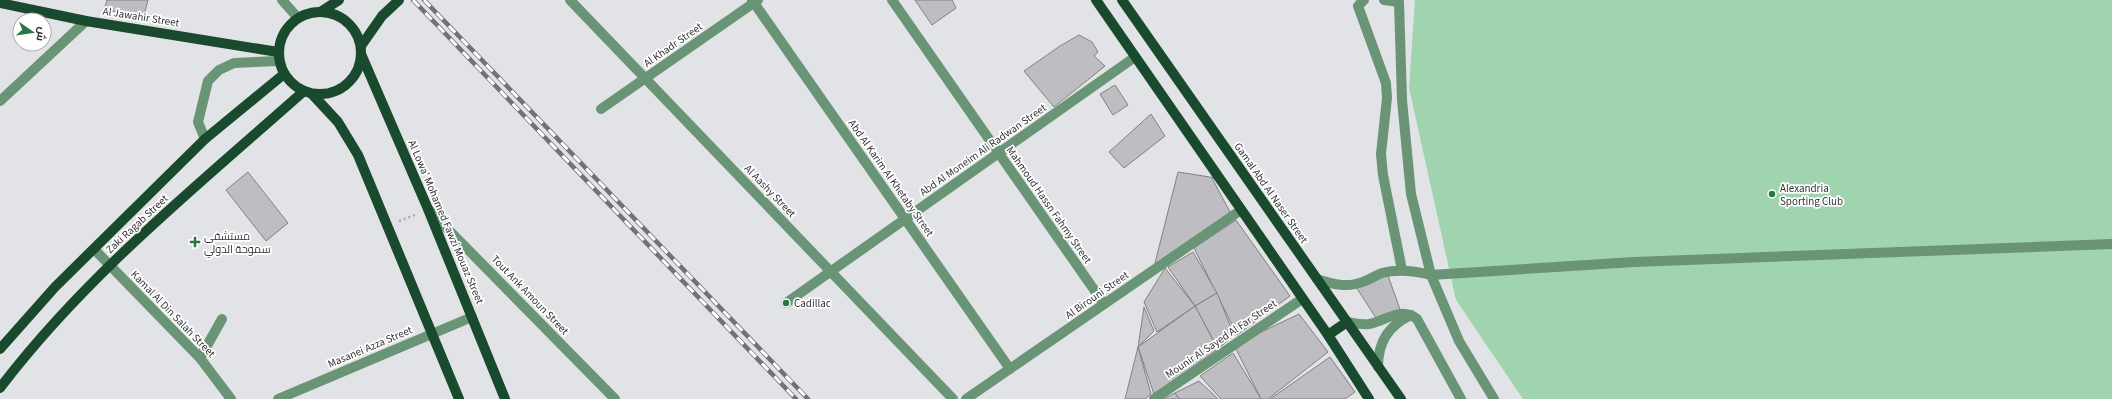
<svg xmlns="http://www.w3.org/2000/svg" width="2112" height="399" font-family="'Source Sans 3',Cairo,sans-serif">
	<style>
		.green { fill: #9fd4ae }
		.building { fill: #bebec2; stroke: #808185 }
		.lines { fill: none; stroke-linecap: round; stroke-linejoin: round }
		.path { stroke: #aaabae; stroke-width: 2.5; stroke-dasharray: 2 3; stroke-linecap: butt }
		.minor { stroke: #699476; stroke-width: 10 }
		.major { stroke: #194a2d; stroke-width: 10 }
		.rail-casing { stroke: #727275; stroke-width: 4.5 }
		.rail { stroke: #fff; stroke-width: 3; stroke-dasharray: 9; stroke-linecap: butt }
		.poi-dot { fill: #267747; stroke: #fff; stroke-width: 1.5 }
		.labels { text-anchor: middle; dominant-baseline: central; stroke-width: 3.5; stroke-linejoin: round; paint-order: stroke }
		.street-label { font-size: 11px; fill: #343436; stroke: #fff }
		.poi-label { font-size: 11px; fill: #343436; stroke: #fff; text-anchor: start }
	</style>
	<rect width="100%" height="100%" fill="#e2e3e7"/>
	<polygon class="green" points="1415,0 2112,0 2112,399 1523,399 1456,300 1409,88"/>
	<g class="building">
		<polygon points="107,0 148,0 144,15 104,10"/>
		<polygon points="915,0 952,0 956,8 932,25"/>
		<polygon points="1079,35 1092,42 1098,52 1094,56 1105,66 1054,107 1024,71 1060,46"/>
		<polygon points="1115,85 1128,105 1113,115 1100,94"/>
		<polygon points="1151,114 1165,136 1124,168 1109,152"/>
		<polygon points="248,172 288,223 266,241 226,190"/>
		<polygon points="1178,172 1216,178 1212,178 1232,216 1154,267"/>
		<polygon points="1236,220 1290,296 1237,335 1194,248"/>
		<polygon points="1193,252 1217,293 1195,306 1168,267"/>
		<polygon points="1165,268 1195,306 1157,332 1144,302"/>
		<polygon points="1387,273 1401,312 1378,321 1356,287"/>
		<polygon points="1217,293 1234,335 1218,349 1195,306"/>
		<polygon points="1195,306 1218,349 1154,394 1138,347"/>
		<polygon points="1144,307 1154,331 1138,347"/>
		<polygon points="1299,314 1328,352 1268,399 1261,399 1234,345"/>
		<polygon points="1138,347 1151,394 1145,399 1125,399"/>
		<polygon points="1233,353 1261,399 1221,399 1200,376"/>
		<polygon points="1330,357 1355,392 1345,399 1270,399"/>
		<polygon points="1199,381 1218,399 1179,399 1175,393"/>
		<polygon points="1175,393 1179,399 1163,399"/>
	</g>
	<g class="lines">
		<polyline class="path" points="399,221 417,214"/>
		<g class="minor">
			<polyline points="282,0 298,18"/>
			<polyline points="570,0 953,399"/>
			<polyline points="752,0 1010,369"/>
			<polyline points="892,0 1104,304"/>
			<polyline points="1364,0 1358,6 1386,83 1387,98 1381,154 1383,175 1402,270"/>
			<polyline points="1384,0 1399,2 1402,100 1411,194 1431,275 1459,341 1494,399"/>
			<polyline points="0,101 86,21"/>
			<polyline points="601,109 758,0"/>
			<polyline points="205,139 198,122 208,81 219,70 234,63 279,61"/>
			<polyline points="428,209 615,399"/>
			<polyline points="94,249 200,358 231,399"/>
			<path d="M1317,279C1334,285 1349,288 1365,281C1371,279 1376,275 1382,273C1398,269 1415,271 1431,275L1634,262L2112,244"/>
			<polyline points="786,303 1135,57"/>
			<path d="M1347,322C1354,323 1361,325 1369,324C1386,321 1401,306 1417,319L1461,399"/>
			<polyline points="200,358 222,319"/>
			<path d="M1378,367C1378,342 1388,326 1411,315"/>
			<polyline points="278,399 472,317"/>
			<polyline points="966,399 1241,210"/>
			<polyline points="1154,399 1302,299"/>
		</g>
		<g class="major">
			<polyline points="1096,0 1328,335 1369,399"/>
			<polyline points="1122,0 1401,399"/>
			<polyline points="0,3 86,21 278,52"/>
			<polyline points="322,11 339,0"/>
			<circle cx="320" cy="53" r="41"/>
			<polyline points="361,46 382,16 399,0"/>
			<polyline points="361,54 428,209 505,399"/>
			<polyline points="312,94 338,122 358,155 459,399"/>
			<polyline points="1328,335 1347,322"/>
			<polyline points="0,349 55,287 205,139 284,74"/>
			<path d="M0,388C86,275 198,185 304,91"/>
		</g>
		<defs>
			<g id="rail">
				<polyline points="413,0 796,399"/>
				<polyline points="424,0 808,399"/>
			</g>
		</defs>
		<use href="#rail" class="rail-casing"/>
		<use href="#rail" class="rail"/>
	</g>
	<g class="poi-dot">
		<circle cx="1772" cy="194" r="4"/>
		<path d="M193 236h4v4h4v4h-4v4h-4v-4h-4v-4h4z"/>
		<circle cx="786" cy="303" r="4"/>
	</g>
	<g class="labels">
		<g class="street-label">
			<text transform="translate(141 17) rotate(9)">Al Jawahir Street</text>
			<text transform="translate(673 45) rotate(-35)">Al Khadr Street</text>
			<text transform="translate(983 150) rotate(-35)">Abd Al Moneim Ali Radwan Street</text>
			<text transform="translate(891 178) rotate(55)">Abd Al Karim Al Khetaby Street</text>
			<text transform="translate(770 191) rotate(46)">Al Aashy Street</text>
			<text transform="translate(1271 193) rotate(55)">Gamal Abd Al Naser Street</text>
			<text transform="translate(1049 205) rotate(55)">Mahmoud Hassn Fahmy Street</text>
			<text transform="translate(446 222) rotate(67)">Al Lowa' Mohamed Fawzi Mouaz Street</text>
			<text transform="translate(137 224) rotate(-43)">Zaki Ragab Street</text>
			<text transform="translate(530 295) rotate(46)">Tout Ank Amoun Street</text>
			<text transform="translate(1097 295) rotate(-35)">Al Birouni Street</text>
			<text transform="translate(173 314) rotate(46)">Kamal Al Din Salah Street</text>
			<text transform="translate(1221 339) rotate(-34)">Mounir Al Sayed Al Far Street</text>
			<text transform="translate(370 347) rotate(-23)">Masanei Azza Street</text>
		</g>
		<g class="poi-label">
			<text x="1780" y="188">Alexandria<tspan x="1780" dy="13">Sporting Club</tspan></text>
			<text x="204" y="236">مستشفى<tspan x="204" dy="13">سموحة الدولي</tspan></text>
			<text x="794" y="303">Cadillac</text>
		</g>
	</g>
	<g transform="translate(32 32) rotate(103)"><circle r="19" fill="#ffffff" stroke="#aeaeaf"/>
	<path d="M0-3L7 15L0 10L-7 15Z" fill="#267747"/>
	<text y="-6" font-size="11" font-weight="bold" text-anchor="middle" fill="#343436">ش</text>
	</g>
</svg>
